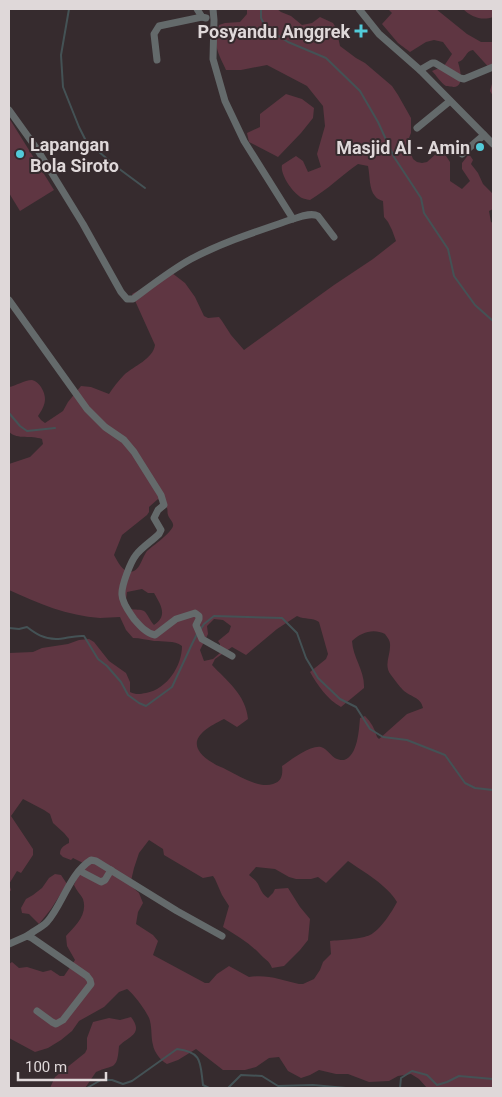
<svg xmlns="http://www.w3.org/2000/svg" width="502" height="1097" font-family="Roboto,sans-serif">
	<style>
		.green { fill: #5f3642; fill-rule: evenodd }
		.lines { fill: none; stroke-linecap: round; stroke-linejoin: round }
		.stream { stroke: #445255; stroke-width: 2 }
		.minor { stroke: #646a6b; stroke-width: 7 }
		.poi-dot { fill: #52cbd9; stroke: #362b2e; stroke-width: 2 }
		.labels { text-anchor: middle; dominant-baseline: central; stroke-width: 4; stroke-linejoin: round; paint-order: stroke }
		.poi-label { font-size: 18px; font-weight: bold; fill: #dfd8d9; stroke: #362b2e; text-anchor: end }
	</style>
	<rect width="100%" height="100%" fill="#362b2e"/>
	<g class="green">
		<path d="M247,9H277L281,12L291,16L302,25L312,23L320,17L333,23L336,28L340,46L356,58L365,63L392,86L398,95L411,118V133L407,143L413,159L417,162L422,163L427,162L438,152L444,153L450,162V181L462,189L470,181L462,169V163L469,154L473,160L471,164L478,173L483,184L493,194V209L489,211L491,222L493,223V1088H427L419,1079L411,1074L398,1076L389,1081L369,1082L348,1074H336L319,1070L310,1075L301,1078L288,1071L279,1057L269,1058L256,1067L245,1070H223L196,1049L178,1060L167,1064C161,1061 154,1052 153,1045C151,1038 152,1029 150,1021C149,1014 133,993 127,989L119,992L104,1007L79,1021L72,1031L61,1040L48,1048L35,1052L9,1038V964L12,962L19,968L27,967L43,972L51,970L60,976H64L75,960L67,946L66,936C75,926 88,915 83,899C81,895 76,890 74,885L83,863L73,858L71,860L63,857L60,854C60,848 63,846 69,843V839L64,833L53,823L50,814L44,810L23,799L11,816L33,849V855L21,873L17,871L9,884L11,890L9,893V653L33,652L42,648L68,644L79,640L89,639L94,642L109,661L126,673L130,682V692C136,695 140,694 146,693C167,689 182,666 182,646C174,640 163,642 154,641C147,640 140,638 133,638L126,630L120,617C113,617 106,618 100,618C68,616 37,603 9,590V464L30,457L43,444L42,439C31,435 18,440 9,432V387C16,386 24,380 32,380C36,381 39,384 41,387C48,398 45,406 38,416L41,420L45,423L63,411L68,402L81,386L91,387L109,394C113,388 118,381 124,375C134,366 153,359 155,345L132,294L172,273L185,283L195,297L204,316L208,318L219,317L222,321L231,335L244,350L334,285L373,259L396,241L392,230L388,222L384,217L383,201C380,200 377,199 375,196C369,190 370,175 368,166L358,164C341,176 327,190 310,200C306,199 302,199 299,196C291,190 280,174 282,165L296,156L303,161L308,172L321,167L317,154L325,126L323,106L307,86L267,65L241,70H226C216,49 214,47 219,25L225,23L240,22L247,14ZM158,499L167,508C168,510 167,513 168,515C169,519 174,522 173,526C172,532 153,546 147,551C142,557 140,572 130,572C122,571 118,562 114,555L122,535L147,515L149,512V507ZM142,589L148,593H154C161,605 168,616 154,625C150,621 148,614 144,611C141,609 134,610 131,609L126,600L127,592ZM297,616C305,620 312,617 319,622L328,654L326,659L310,672C318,686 327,699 341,707L364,688C365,671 353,658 352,641C361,632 374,628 385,634C387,637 390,640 390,644C391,655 383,665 391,675C395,680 399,686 403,690C410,697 421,697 423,708L407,714L379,739L377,737C375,729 371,722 365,716L360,718C359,729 358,756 344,760C342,760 339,760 337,759C331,757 328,749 321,747C310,745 291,760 282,766C283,774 282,782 273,784C260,789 239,776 227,770C222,767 217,766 213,763C182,744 201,730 224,719L237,727L248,719C246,695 227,681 212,665L215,659L232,647L246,655L277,629ZM214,619L223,620L231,626L229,632L218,641L220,644V653L213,659L204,661L200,650L208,634L207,626ZM149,840L163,849L164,855L203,878L213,876L215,879L222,895L229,906L223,927C236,935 249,943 259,953C265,960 269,960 272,968L284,966L300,950L308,940L310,919L300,907L288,888L275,889L273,893L268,898C262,894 261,890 258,884C256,880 252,878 249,875L256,867L275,869L289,877L296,879H311L318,877L326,883L348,861C364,872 387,885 397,902C392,912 380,930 370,935C362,939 340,940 330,941L331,954L323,962L320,970L314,979L303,984H299C282,980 267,974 249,977L229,966L217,974L209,983H205L153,955L158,941L153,935L136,924L138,912L143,903L139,893L130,885L134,868L139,853Z"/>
		<path d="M388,9H436L467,34L481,42H493V96L490,91L493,80V72L473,50C465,51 466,60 458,62C460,69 465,86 454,87C453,87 447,86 446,86C441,83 436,75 432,71L444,66L452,54L443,42L434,40L426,42L410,52L398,43L382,24L392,13Z"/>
		<path d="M463,9H493V17C482,21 471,17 463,9Z"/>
		<polygon points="286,94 302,99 314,108 313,118 301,133 278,157 249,142 247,133 260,127 260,114"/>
		<polygon points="9,118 54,190 20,211 9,193"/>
		<polygon points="55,874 61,875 67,884 51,909 39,924 29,914 22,913 21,908 26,899 33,895 42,888 49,878"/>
		<path d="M131,1017C144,1034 129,1036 119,1046C117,1071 114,1064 96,1072L85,1088H50L55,1077L85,1053L87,1049V1038L93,1022L109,1018L120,1020Z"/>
	</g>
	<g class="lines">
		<g class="stream">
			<polyline points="69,9 61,55 63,87 79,127 86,141 118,168 145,188"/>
			<polyline points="261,9 261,18 266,28 288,42 326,58 360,91 378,122 394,157 421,198 424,213 448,249 454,276 475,305 493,321"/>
			<polyline points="9,413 20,426 27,431 55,428"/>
			<path d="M9,628L19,629L27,627C36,634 44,639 56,639C65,639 74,635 84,636L98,659L107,666L121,682L128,695L139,703L146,706L172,687L192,644L197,634"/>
			<polyline points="200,630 204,624 214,616 282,618 297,633 306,658 318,678 340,699 356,707 370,729 383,737 407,740 445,755 465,783 475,788 493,790"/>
			<path d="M87,1088L101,1080H112L123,1084L132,1081L177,1049C203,1052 200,1063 203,1085L209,1088"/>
			<polyline points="225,1088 228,1088 241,1075 262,1076 278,1086 313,1085 346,1088"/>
			<polyline points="400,1088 401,1078 412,1071 427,1075 437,1085 447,1082 459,1076 493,1079"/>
		</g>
		<g class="minor">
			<polyline points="197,9 202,17 206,18"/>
			<path d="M213,9L214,20L213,59L225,101L244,141L293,219C300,217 311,212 318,216L334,237"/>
			<polyline points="359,9 379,34 420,70 493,144"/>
			<polyline points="157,60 154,34 159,26 202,17"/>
			<polyline points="420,70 432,63 435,63 460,78 464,79 493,67"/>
			<path d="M9,110L37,149L83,224L121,292L127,299H133C152,285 171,270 191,259C223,242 258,231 293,219"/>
			<polyline points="417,128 450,101"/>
			<polyline points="462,154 484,135"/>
			<path d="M9,300L87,409L105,427L124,440L134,452L161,495L164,505L158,510L154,518L161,530L159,534C152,541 142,547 136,555C131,561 121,586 122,595C122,603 130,613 134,619C140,626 146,633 155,635L176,619L195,613L199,616V619L196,625L202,639L232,656"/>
			<polyline points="80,871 101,882 105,880 111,870"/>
			<path d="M27,936C33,931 41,928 47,922C63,904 69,874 91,860L96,861L177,911L222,936"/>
			<polyline points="9,944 27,936 32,938 87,976 90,980 91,984 63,1020 56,1024 52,1022 37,1011"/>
		</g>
	</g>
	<g class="poi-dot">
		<path d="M358.5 23.5h5v5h5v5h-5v5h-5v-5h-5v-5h5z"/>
		<circle cx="480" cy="147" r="5"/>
		<circle cx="20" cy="154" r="5"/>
	</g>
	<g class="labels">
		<g class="poi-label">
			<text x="350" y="31">Posyandu Anggrek</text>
			<text x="30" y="144" text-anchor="start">Lapangan<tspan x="30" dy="21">Bola Siroto</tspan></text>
			<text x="470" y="147">Masjid Al - Amin</text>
		</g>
	</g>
	<rect width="502" height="1097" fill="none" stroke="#dfd8d9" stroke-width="20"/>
	<path d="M18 1072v8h88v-8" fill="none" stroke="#dfd8d9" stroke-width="2.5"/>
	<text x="25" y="1072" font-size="15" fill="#dfd8d9" stroke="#362b2e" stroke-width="4" paint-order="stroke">100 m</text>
</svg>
